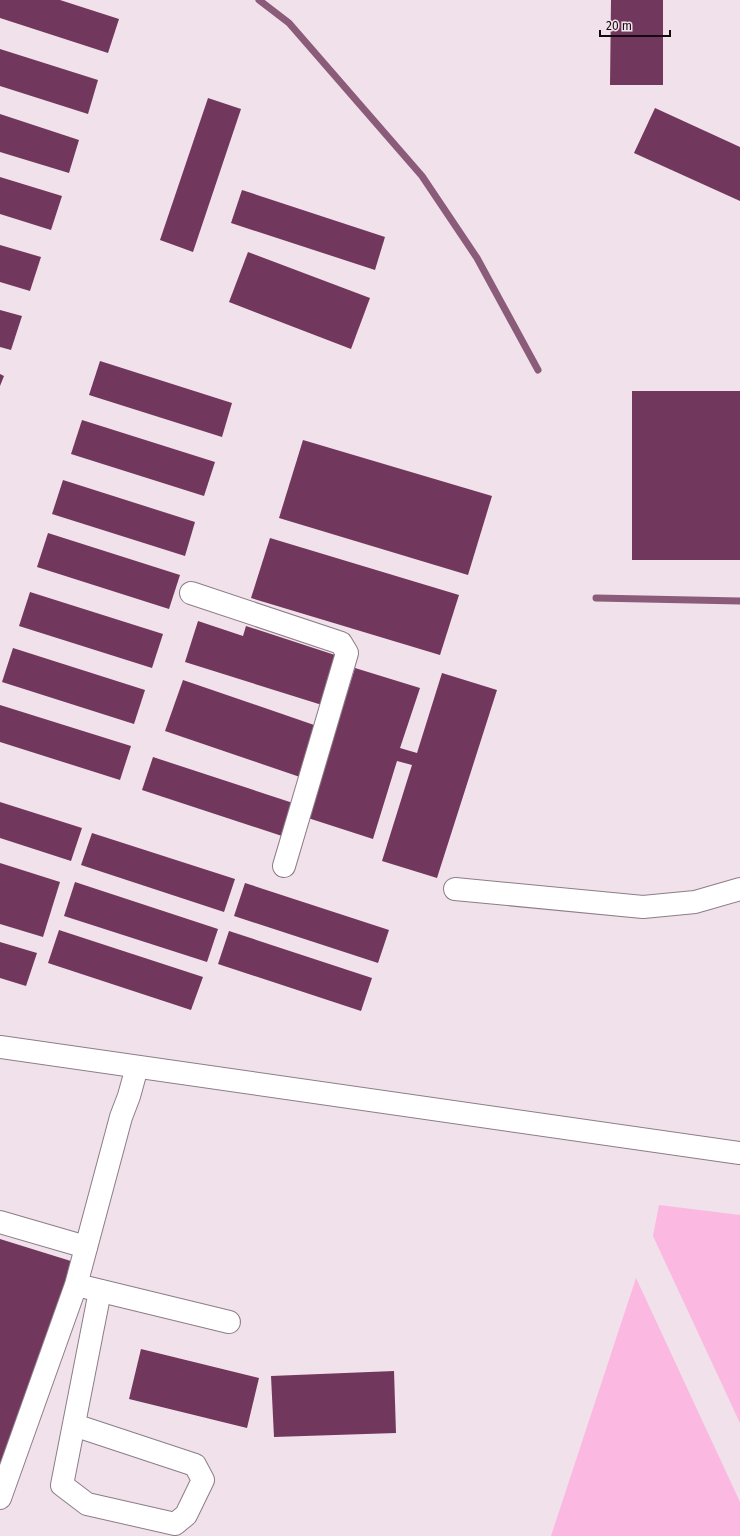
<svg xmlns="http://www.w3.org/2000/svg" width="740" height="1536" font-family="'Fira Sans',sans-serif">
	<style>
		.green { fill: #fbb8e1 }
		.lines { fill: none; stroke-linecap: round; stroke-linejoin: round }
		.stream { stroke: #8b5c7a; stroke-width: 7 }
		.building { fill: #72375d }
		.minor-casing { stroke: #8c7d86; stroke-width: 24 }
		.minor { stroke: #fff; stroke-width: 22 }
	</style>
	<rect width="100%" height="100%" fill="#f1e1ea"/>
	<g class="green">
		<polygon points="659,1205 740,1215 740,1423 653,1236"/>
		<polygon points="636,1278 740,1502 740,1536 551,1536"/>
	</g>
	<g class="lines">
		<g class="stream">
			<polyline points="259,0 289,23 422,176 477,258 538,370"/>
			<polyline points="596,598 740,601"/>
		</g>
	</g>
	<g class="building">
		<polygon points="0,0 60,0 119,19 108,53 0,18"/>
		<polygon points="611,0 663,0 663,85 610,85"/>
		<polygon points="0,49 98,80 88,114 0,86"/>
		<polygon points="208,98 241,109 193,252 160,240"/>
		<polygon points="655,108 740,147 740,201 634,153"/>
		<polygon points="0,114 79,140 69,173 0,152"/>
		<polygon points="0,177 62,196 51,230 0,214"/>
		<polygon points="242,190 385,237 375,270 231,223"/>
		<polygon points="0,245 41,257 30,291 0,282"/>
		<polygon points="248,252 370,298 351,349 229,302"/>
		<polygon points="0,310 22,316 11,350 0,347"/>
		<polygon points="100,361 232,403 222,437 89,395"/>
		<polygon points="0,374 4,376 0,386"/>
		<rect x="632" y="391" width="108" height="169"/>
		<polygon points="82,420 215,462 204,496 71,454"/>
		<polygon points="303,440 492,496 468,575 279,518"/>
		<polygon points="63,480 195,522 185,556 52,514"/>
		<polygon points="48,533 180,575 169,609 37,567"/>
		<polygon points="270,538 459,595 440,655 251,598"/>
		<polygon points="30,592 163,634 152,668 19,626"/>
		<polygon points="198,621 243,636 246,626 338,656 322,705 185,662"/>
		<polygon points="13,648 145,690 134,724 2,682"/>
		<polygon points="355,668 420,688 400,748 417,753 442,673 497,690 437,878 382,861 412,765 397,761 373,839 308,818"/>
		<polygon points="183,680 317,726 300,777 165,731"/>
		<polygon points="0,705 131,746 120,780 0,742"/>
		<polygon points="153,757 296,804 285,837 142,790"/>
		<polygon points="0,802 82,828 71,861 0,838"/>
		<polygon points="92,833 235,879 224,912 81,865"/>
		<polygon points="0,863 60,882 43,937 0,924"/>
		<polygon points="75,882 218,929 207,962 64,916"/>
		<polygon points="245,883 389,930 378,963 234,916"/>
		<polygon points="59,930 203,977 191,1010 48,963"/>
		<polygon points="229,931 372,978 361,1011 218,964"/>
		<polygon points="0,942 37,953 26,986 0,978"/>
		<polygon points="0,1239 74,1262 0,1490"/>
		<polygon points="141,1349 259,1378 247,1428 129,1399"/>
		<polygon points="394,1371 396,1433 274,1437 271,1376"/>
	</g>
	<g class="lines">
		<defs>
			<g id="minor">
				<polyline points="191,593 341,643 347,653 284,866"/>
				<polyline points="455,889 643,907 695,902 740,889"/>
				<polyline points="0,1047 740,1153"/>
				<polyline points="0,1222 86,1247"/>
				<polyline points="85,1287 229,1322"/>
				<polyline points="74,1425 195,1465 203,1480 186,1515 175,1524 87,1504 62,1485 100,1291"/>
				<polyline points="0,1498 76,1285 121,1117 129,1096 137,1067"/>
			</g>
		</defs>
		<use href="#minor" class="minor-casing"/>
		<use href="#minor" class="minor"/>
	</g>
	<path d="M600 30v6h70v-6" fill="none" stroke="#120c10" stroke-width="2"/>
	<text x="606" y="30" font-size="12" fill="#120c10" stroke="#f1e1ea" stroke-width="3" paint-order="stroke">20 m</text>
</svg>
